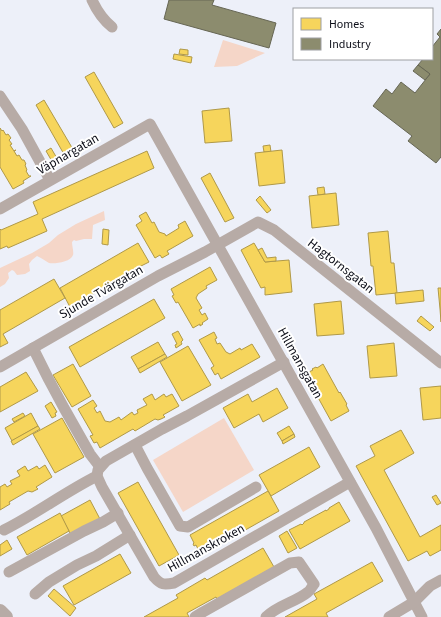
<svg xmlns="http://www.w3.org/2000/svg" width="441" height="617" font-family="'Source Sans 3',sans-serif">
	<style>
		.green { fill: #f5d6c8 }
		.homes { fill: #f6d55c; stroke: #b09948 }
		.industry { fill: #8c8c6e; stroke: #666654 }
		.lines { fill: none; stroke-linecap: round; stroke-linejoin: round }
		.minor { stroke: #b7aba6; stroke-width: 11 }
		.tertiary { stroke: #b7aba6; stroke-width: 14 }
		.labels { text-anchor: middle; dominant-baseline: central; stroke-width: 4; stroke-linejoin: round; paint-order: stroke }
		.street-label { font-size: 13px; fill: #0c0e18; stroke: #fff }
	</style>
	<rect width="100%" height="100%" fill="#edf0f9"/>
	<g class="green">
		<polygon points="223,40 265,53 237,66 214,67"/>
		<path d="M104,211L105,220L93,225L92,239H84L76,241L74,240L72,242C72,246 74,252 73,255C71,262 55,264 49,263C45,261 42,258 37,256L32,260L29,264L30,271L25,274L17,275L14,271L12,270L8,273L9,278L5,284L0,287V268L32,253L49,243L58,235L76,224Z"/>
		<polygon points="224,418 254,470 183,512 153,460"/>
	</g>
	<g class="homes">
		<polygon points="180,49 188,50 188,55 179,54"/>
		<polygon points="174,54 192,57 191,63 173,59"/>
		<polygon points="94,72 123,123 114,128 85,77"/>
		<polygon points="44,100 74,151 65,156 36,105"/>
		<polygon points="229,108 232,141 205,143 202,111"/>
		<polygon points="0,128 2,131 3,130 6,135 8,134 11,138 9,140 12,144 10,145 14,151 16,150 14,151 17,156 19,155 22,160 24,160 26,164 25,165 27,170 26,171 29,176 31,176 23,181 24,183 13,189 0,167"/>
		<polygon points="270,145 271,152 264,152 263,146"/>
		<polygon points="51,148 58,160 53,163 46,151"/>
		<polygon points="282,150 285,183 259,186 255,153"/>
		<polygon points="147,151 154,168 42,219 47,231 8,248 7,246 0,249 0,229 1,230 38,214 33,202"/>
		<polygon points="210,173 234,218 225,222 201,178"/>
		<polygon points="324,187 325,194 318,195 317,188"/>
		<polygon points="336,193 339,225 312,228 309,196"/>
		<polygon points="260,196 271,210 267,213 256,200"/>
		<polygon points="146,212 152,223 154,222 159,232 165,234 166,236 179,228 178,225 185,221 193,236 167,251 169,254 162,258 160,255 155,258 136,225 142,221 139,216"/>
		<polygon points="103,229 109,230 108,245 102,244"/>
		<polygon points="388,231 391,263 394,263 397,293 376,295 373,266 371,266 368,233"/>
		<polygon points="138,243 149,262 139,267 140,269 128,277 127,275 119,279 120,281 108,288 107,286 70,307 60,288"/>
		<polygon points="254,243 265,262 289,260 292,292 265,295 265,287 261,288 241,250"/>
		<polygon points="262,248 267,258 276,257 276,261 265,262 258,250"/>
		<polygon points="210,267 217,280 206,286 207,288 198,294 196,298 202,308 199,310 202,315 205,313 208,319 202,323 203,324 200,326 200,324 193,328 178,302 176,303 172,296 174,295 171,289"/>
		<polygon points="54,279 65,298 3,334 8,343 0,347 0,310"/>
		<polygon points="438,288 441,288 441,322 440,309"/>
		<polygon points="423,290 424,301 396,304 395,293"/>
		<polygon points="154,299 165,318 80,367 69,347"/>
		<polygon points="341,301 344,334 317,336 314,304"/>
		<polygon points="421,316 434,327 430,331 417,321"/>
		<polygon points="178,331 183,340 181,342 182,344 176,348 175,345 177,344 172,334"/>
		<polygon points="214,332 217,338 215,339 217,344 220,343 226,352 230,354 240,348 241,350 252,344 260,357 221,379 218,373 215,375 211,368 214,366 199,340"/>
		<polygon points="158,342 165,354 138,369 131,357"/>
		<polygon points="394,343 397,376 370,378 367,346"/>
		<polygon points="188,346 211,385 182,401 160,362"/>
		<polygon points="165,354 167,357 140,373 138,369"/>
		<polygon points="73,364 91,396 72,407 53,375"/>
		<polygon points="323,364 339,393 340,392 347,404 346,405 349,411 331,421 305,374 313,370 312,369 316,367 317,368"/>
		<polygon points="26,372 38,391 0,412 0,387"/>
		<polygon points="441,386 441,418 423,420 420,388"/>
		<polygon points="277,388 288,408 263,422 259,414 234,428 223,408 248,394 252,402"/>
		<polygon points="152,394 155,400 164,394 166,397 172,394 179,406 163,415 165,417 161,419 158,420 155,419 135,431 133,429 100,448 97,442 94,443 90,436 93,435 78,409 93,400 97,406 94,408 97,413 100,411 105,421 110,422 119,417 121,420 132,412 134,415 138,413 137,410 147,405 143,399"/>
		<polygon points="51,402 57,412 55,413 56,416 52,418 45,406"/>
		<polygon points="23,413 25,416 14,422 12,419"/>
		<polygon points="31,413 38,426 12,441 5,428"/>
		<polygon points="62,418 84,457 55,473 33,434"/>
		<polygon points="38,426 40,429 13,445 11,441"/>
		<polygon points="289,426 294,434 282,441 277,433"/>
		<polygon points="401,430 414,453 384,470 420,537 441,525 441,550 430,556 427,551 408,561 356,466 375,456 370,446"/>
		<polygon points="294,434 295,437 283,444 282,441"/>
		<polygon points="309,447 320,467 271,496 259,475"/>
		<polygon points="45,465 52,477 36,487 38,489 32,492 28,491 9,502 10,504 0,510 0,487 5,484 7,487 12,484 10,481 20,476 17,471 25,466 28,471 37,466 39,469"/>
		<polygon points="138,482 179,555 159,566 118,493"/>
		<polygon points="268,491 279,511 201,555 196,545 194,546 193,544 194,543 190,535"/>
		<polygon points="436,495 441,503 437,505 432,497"/>
		<polygon points="90,500 100,519 71,535 61,516"/>
		<polygon points="339,502 350,521 300,549 289,530 301,524 302,525 304,523 304,522 326,510 326,511 329,509 329,508"/>
		<polygon points="60,513 69,531 27,555 17,537"/>
		<polygon points="287,531 297,548 288,553 279,536"/>
		<polygon points="7,540 12,549 0,556 0,545"/>
		<polygon points="263,548 274,567 217,599 216,597 187,613 189,617 144,617 178,598 176,595 205,578 207,580"/>
		<polygon points="120,554 131,573 74,605 63,586"/>
		<polygon points="372,562 383,581 326,613 328,617 285,617 317,599 314,594"/>
		<polygon points="54,589 76,608 70,616 48,596"/>
	</g>
	<g class="industry">
		<polygon points="169,0 214,0 212,5 276,23 269,48 164,19"/>
		<polygon points="441,29 441,157 436,163 408,141 412,136 373,106 386,89 392,94 401,82 415,93 430,74 418,65 423,59 432,59 432,47 440,37 437,34"/>
		<polygon points="418,65 430,74 425,80 413,71"/>
	</g>
	<g class="lines">
		<g class="minor">
			<path d="M92,0C97,11 102,19 112,27"/>
			<polyline points="0,96 22,129 50,180"/>
			<polyline points="0,209 150,124 376,528 422,617"/>
			<polyline points="33,348 49,380 64,408 90,454 100,467"/>
			<path d="M284,362L187,416L162,429L106,461L98,470L97,476L102,487L154,577C161,585 164,585 174,583L350,482"/>
			<polyline points="0,367 158,276 205,252 258,222 274,230 441,363"/>
			<polyline points="135,445 147,468 180,526 188,527 256,487"/>
			<path d="M4,530C36,514 65,492 97,476"/>
			<polyline points="9,572 84,531 103,522 118,513"/>
			<polyline points="35,594 49,582 77,565 96,556 130,535"/>
			<path d="M195,617L203,612L290,563L299,562L314,584C312,586 311,590 308,592C296,602 278,605 266,617"/>
			<polyline points="389,617 414,602 430,586 441,580"/>
		</g>
		<polyline class="tertiary" points="0,611 6,617"/>
	</g>
	<g class="labels">
		<g class="street-label">
			<text transform="translate(68 154) rotate(-30)">Väpnargatan</text>
			<text transform="translate(341 266) rotate(38)">Hagtornsgatan</text>
			<text transform="translate(101 292) rotate(-30)">Sjunde Tvärgatan</text>
			<text transform="translate(300 363) rotate(61)">Hillmansgatan</text>
			<text transform="translate(206 548) rotate(-29)">Hillmanskroken</text>
		</g>
	</g>
	<rect x="293" y="8" width="140" height="52" fill="#ffffff" stroke="#9e9fa3"/>
	<rect x="301" y="18" width="20" height="12" fill="#f6d55c" stroke="#9e9fa3"/>
	<text x="329" y="28" font-size="12" fill="#0c0e18">Homes</text>
	<rect x="301" y="38" width="20" height="12" fill="#8c8c6e" stroke="#9e9fa3"/>
	<text x="329" y="48" font-size="12" fill="#0c0e18">Industry</text>
</svg>
